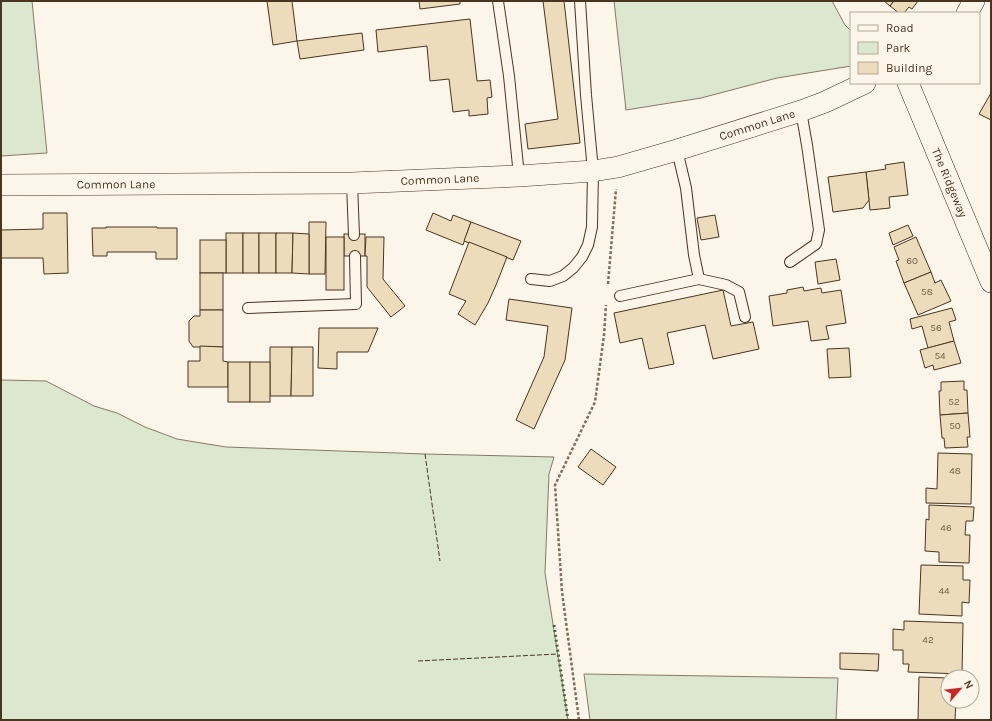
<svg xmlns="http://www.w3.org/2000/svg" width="992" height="721" font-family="Karla,sans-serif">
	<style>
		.green { fill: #dce7d0; stroke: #887966 }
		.building { fill: #ecdcbc; stroke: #4a3520 }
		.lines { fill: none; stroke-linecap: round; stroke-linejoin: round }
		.service-casing { stroke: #4a3520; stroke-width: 12 }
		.minor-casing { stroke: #4a3520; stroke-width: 22 }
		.path { stroke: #7f6f5c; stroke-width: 2.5; stroke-dasharray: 3 2; stroke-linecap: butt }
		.service { stroke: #fbf6e9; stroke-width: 10 }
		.minor { stroke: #fbf6e9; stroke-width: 21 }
		.hedge { stroke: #436837; stroke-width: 3; stroke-dasharray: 2 3; stroke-linecap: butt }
		.fence { stroke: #4a3520; stroke-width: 1; stroke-dasharray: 5 2; stroke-linecap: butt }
		.labels { text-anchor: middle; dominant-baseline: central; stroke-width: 3; stroke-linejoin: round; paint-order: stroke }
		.number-label { font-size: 10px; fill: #725f47 }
		.street-label { font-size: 12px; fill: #4a3520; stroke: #fbf6e9 }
	</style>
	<rect width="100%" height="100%" fill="#fbf6e9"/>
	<g class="green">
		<polygon points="1,1 32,1 47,153 1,156"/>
		<polygon points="614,1 832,1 845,25 851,31 851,66 777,78 701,98 626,110"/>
		<polygon points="1,380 46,381 94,406 117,413 145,427 177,439 226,447 425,454 554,457 549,474 545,573 568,720 1,720"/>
		<polygon points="584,674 838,678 836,720 590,720"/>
	</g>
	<g class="building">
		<polygon points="267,1 292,1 297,41 273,45"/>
		<polygon points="419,1 460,1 460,4 420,9"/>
		<polygon points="543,1 564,1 580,143 528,149 525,124 558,119"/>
		<polygon points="884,1 894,1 890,6"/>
		<polygon points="894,1 918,1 912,9 909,7 904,13 899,13 890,6"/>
		<polygon points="470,19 477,81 490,80 492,97 487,98 488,114 469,116 469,110 453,112 449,79 430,81 427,46 378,52 376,30"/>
		<polygon points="362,33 364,50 300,59 297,41"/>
		<polygon points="991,93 991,120 979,114"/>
		<polygon points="904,162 908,195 889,197 890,208 870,210 866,172 886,169 885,165"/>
		<polygon points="866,172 869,200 863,208 833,212 828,177"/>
		<polygon points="43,213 67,213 68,273 44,274 43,258 1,258 1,230 43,229"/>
		<polygon points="433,213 451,221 453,215 471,222 463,245 426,230"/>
		<polygon points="715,215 719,237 701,240 697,218"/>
		<polygon points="309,222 326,222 325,274 309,274"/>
		<polygon points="471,222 521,241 513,260 464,241"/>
		<polygon points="908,225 913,236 893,245 889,233"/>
		<polygon points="106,227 157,227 157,228 177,228 177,259 156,259 156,252 107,252 107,256 93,256 92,228 106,228"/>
		<rect x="226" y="233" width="17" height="40"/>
		<rect x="243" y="233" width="16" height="40"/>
		<rect x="259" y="233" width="17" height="40"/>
		<polygon points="276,233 293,233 292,273 276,273"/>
		<polygon points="293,233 309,234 309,274 292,273"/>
		<rect x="344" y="234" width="21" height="22"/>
		<rect x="326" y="237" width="18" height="53"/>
		<polygon points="366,237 384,237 383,279 405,306 391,317 367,287 367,256 365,256"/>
		<polygon points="916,237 931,272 904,283 896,261 899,260 894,247"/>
		<rect x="200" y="240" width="26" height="33"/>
		<polygon points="469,242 507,257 496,285 488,303 475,325 458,314 466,301 449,294"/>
		<polygon points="836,259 840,280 818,284 815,262"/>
		<polygon points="931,272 935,283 941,280 951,301 918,315 904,283"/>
		<rect x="200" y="273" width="23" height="37"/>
		<polygon points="803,287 804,291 821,288 822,293 841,290 846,323 826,326 829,339 811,341 808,321 773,326 769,296 787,293 787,290"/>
		<polygon points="723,290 731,326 753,322 759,349 713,359 705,325 667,333 674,364 649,369 642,338 620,343 614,313"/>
		<polygon points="509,299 572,308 565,360 534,429 516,420 544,357 548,326 506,320"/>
		<polygon points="952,308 956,320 949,322 954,341 928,348 922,326 912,329 910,319"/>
		<polygon points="200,310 223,310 223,347 193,347 189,341 189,321 194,316 200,316"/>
		<polygon points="319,328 378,328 368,352 337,352 337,369 318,368"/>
		<polygon points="954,341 961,363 934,370 933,365 925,368 920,350"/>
		<polygon points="200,346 223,347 223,361 228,362 228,387 188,387 188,361 200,361"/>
		<polygon points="270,347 292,347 291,396 270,396"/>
		<polygon points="292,347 313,347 313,396 291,396"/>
		<polygon points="849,348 851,377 829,378 827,349"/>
		<rect x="228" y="362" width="22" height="40"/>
		<rect x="250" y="362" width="20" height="40"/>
		<polygon points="964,381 964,390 967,390 968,413 940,415 939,391 941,391 941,382"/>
		<polygon points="968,413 970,437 967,437 968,447 945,448 944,438 942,438 940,415"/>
		<polygon points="591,449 616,467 603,485 578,467"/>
		<polygon points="938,453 972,454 971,504 926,503 926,488 937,489"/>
		<polygon points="929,505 974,507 973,521 966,521 965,535 970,535 969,563 939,562 939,552 925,551 926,519 929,520"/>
		<polygon points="921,565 963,566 963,580 970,580 969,603 962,602 962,616 919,614"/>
		<polygon points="904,621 963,623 962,674 908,672 909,664 903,664 903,650 893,650 893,629 904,630"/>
		<polygon points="840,653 879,654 878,671 840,669"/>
		<polygon points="919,677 948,678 948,701 956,701 955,720 918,720"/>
	</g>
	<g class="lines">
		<defs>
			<g id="service">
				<polyline points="498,1 509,76 519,176"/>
				<polyline points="677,150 686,188 694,255 699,279"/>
				<polyline points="352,183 354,235"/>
				<polyline points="790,262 816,244 819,230 807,145 801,111"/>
				<polyline points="531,279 550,281 563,276 573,268 582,257 588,245 592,227 593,171 586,95 580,1"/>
				<polyline points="620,296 699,279 726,285 739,292 745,317"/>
				<polyline points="248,308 356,304 355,256"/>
			</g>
			<g id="minor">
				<polyline points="967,13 974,1"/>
				<path id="s1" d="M908,83L991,282"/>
				<path id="s2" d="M1,185L352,183L519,176L593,171L618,167L677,150L801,111L825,102L865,83"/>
			</g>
		</defs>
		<use href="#service" class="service-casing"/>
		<use href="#minor" class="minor-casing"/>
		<g class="path">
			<polyline points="608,284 616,189"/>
			<polyline points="579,720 562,592 555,485 595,402 604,335 606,305"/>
		</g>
		<use href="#service" class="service"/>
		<use href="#minor" class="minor"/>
		<polyline class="hedge" points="554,625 568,720"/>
		<g class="fence">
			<polyline points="425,454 440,561"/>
			<polyline points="418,661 558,654"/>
		</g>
	</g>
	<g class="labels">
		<g class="number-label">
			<text x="912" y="261">60</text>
			<text x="927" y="292">58</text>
			<text x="936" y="328">56</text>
			<text x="940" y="356">54</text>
			<text x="954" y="402">52</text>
			<text x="955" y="426">50</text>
			<text x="955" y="471">48</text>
			<text x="946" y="528">46</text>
			<text x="944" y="591">44</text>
			<text x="928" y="640">42</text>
		</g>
		<g class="street-label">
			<text stroke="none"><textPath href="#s2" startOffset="763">Common Lane</textPath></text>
			<text stroke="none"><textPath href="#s2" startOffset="439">Common Lane</textPath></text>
			<text stroke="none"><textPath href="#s1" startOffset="108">The Ridgeway</textPath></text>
			<text stroke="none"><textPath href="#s2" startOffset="115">Common Lane</textPath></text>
		</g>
	</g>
	<rect width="992" height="721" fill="none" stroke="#4a3520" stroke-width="4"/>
	<rect x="850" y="12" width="130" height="72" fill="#fbf6e9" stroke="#b4a999"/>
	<rect x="858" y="25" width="20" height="6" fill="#fbf6e9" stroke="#b4a999"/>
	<text x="886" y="32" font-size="12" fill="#4a3520">Road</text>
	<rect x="858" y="42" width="20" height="12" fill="#dce7d0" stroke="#b4a999"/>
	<text x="886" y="52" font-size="12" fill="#4a3520">Park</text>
	<rect x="858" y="62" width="20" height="12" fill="#ecdcbc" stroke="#b4a999"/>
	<text x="886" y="72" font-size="12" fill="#4a3520">Building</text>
	<g transform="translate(960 689) rotate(62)"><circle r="19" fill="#fbf6e9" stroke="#b4a999"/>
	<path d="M0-3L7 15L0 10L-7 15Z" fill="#c62828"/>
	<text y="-6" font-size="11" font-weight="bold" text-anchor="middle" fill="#4a3520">N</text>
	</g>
</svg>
